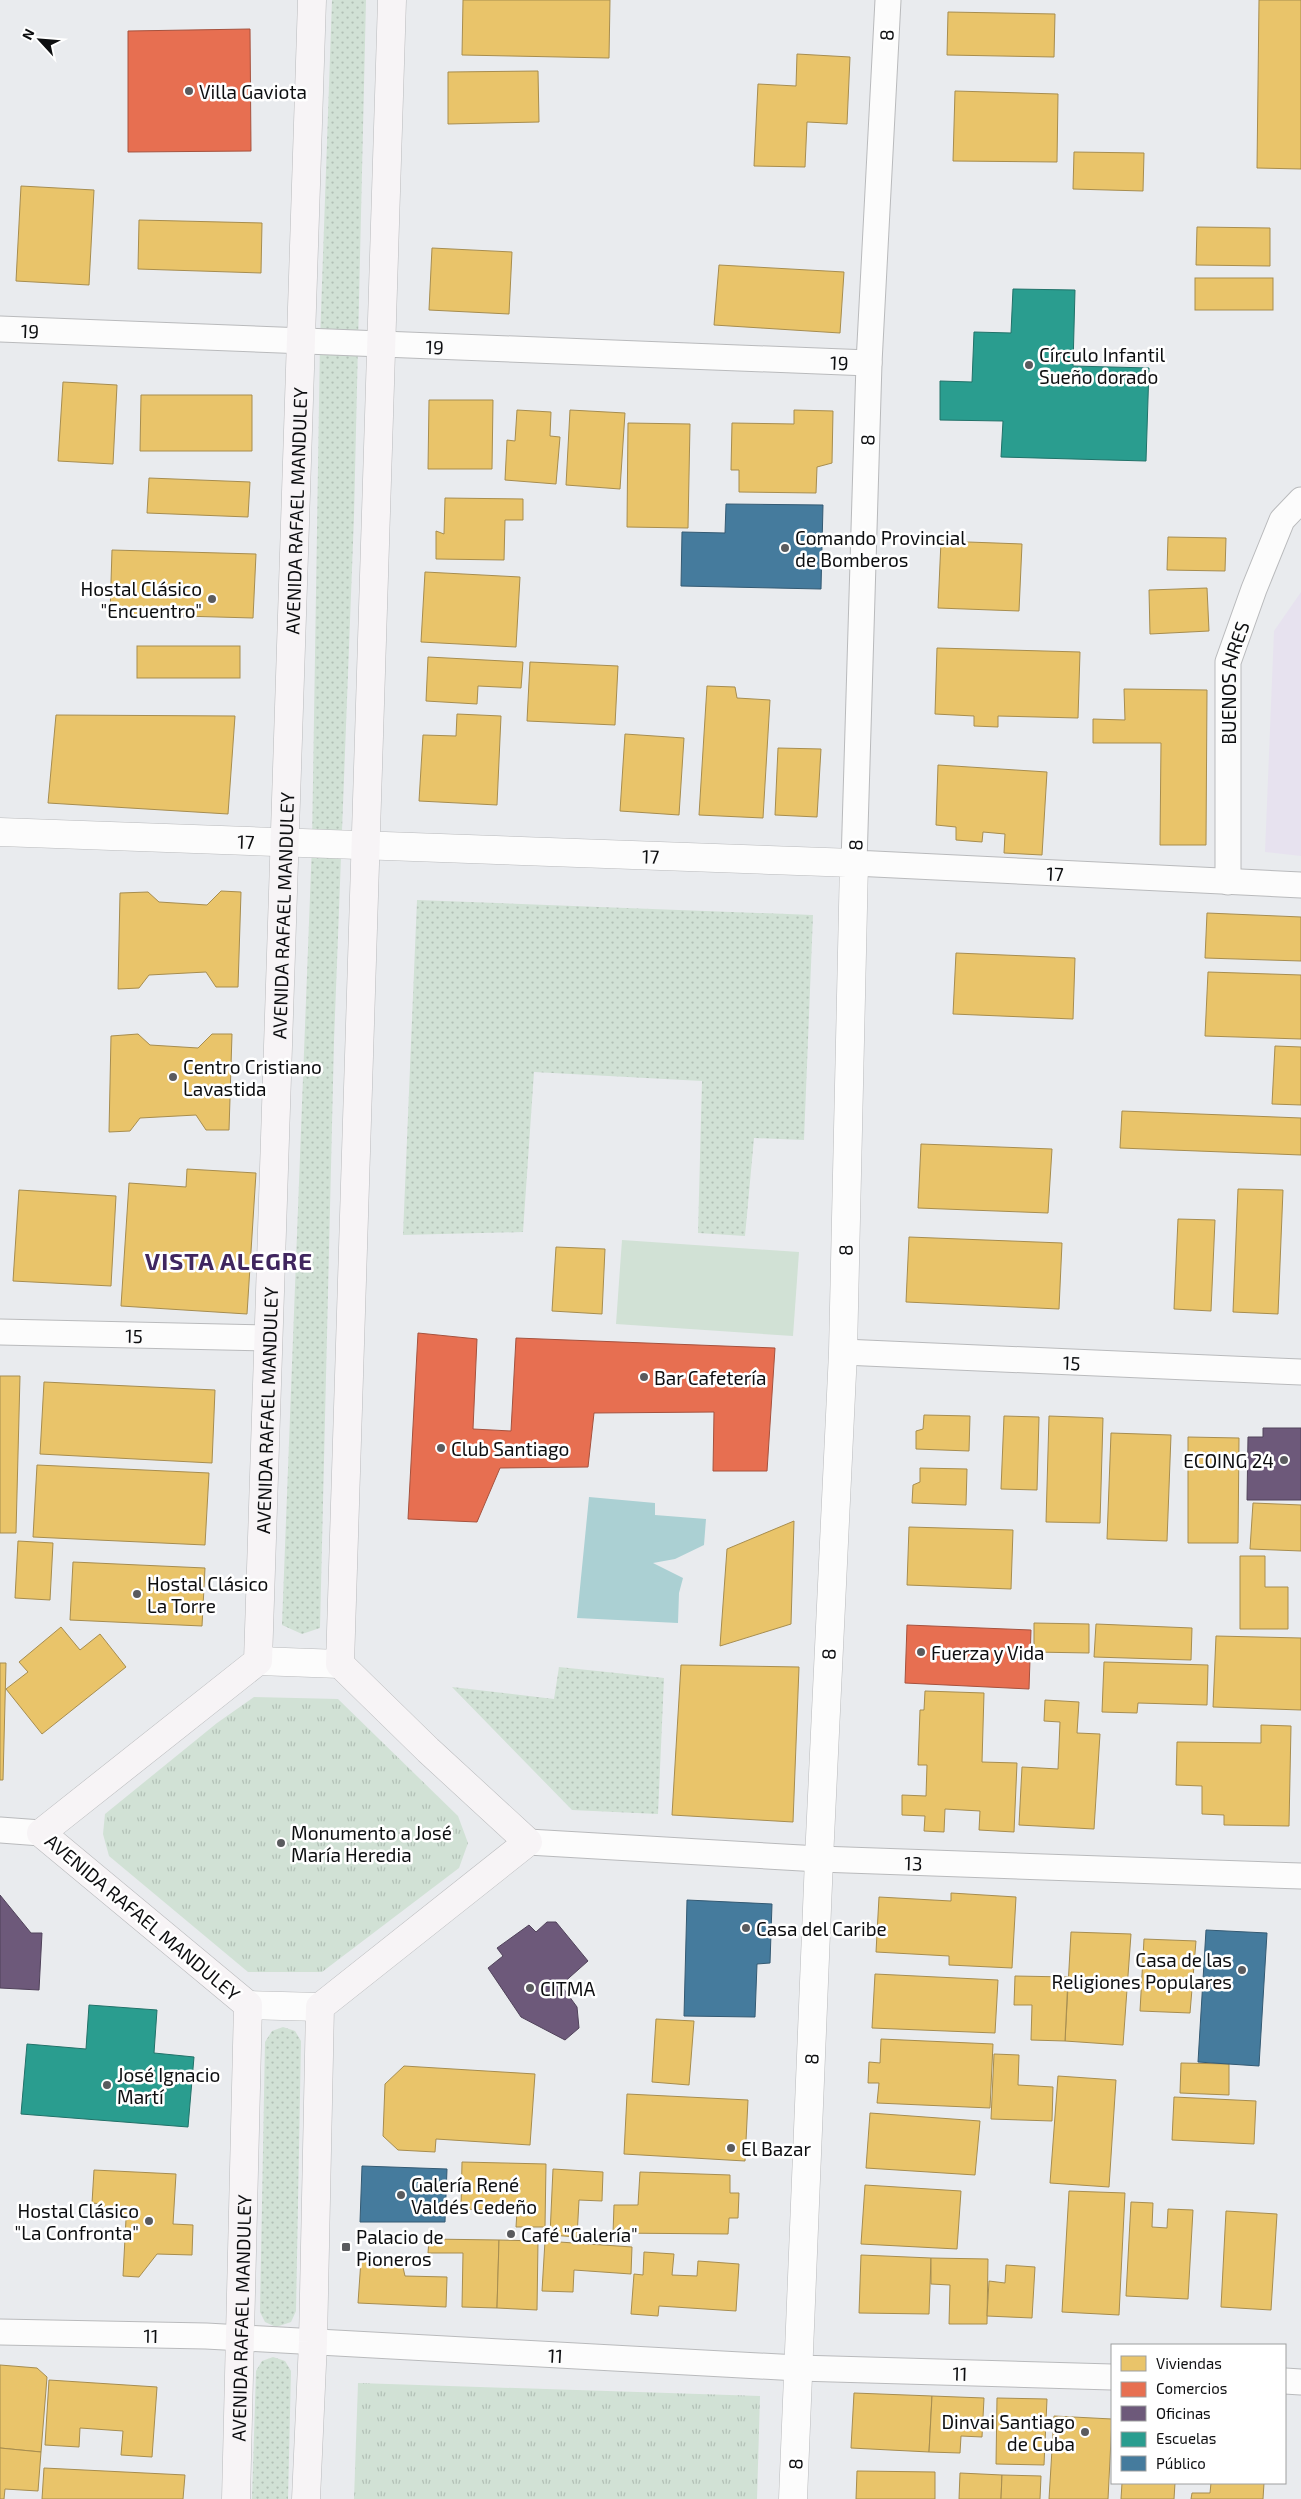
<svg xmlns="http://www.w3.org/2000/svg" width="1301" height="2499" font-family="'Exo 2',sans-serif">
	<style>
		.education { fill: #e7e2ef }
		.grass { fill: url(#grass-dots) }
		.park { fill: url(#park-tufts) }
		.pitch { fill: #d1e1d5 }
		.water { fill: #abd0d3 }
		.homes { fill: #e9c46a; stroke: #a78d4f }
		.shops { fill: #e76f51; stroke: #a6523e }
		.offices { fill: #6d597a; stroke: #50425a }
		.schools { fill: #2a9d8f; stroke: #217269 }
		.public { fill: #457b9d; stroke: #345a73 }
		.lines { fill: none; stroke-linecap: round; stroke-linejoin: round }
		.minor-casing { stroke: #b9babc; stroke-width: 27 }
		.tertiary-casing { stroke: #b9babc; stroke-width: 29 }
		.secondary-casing { stroke: #b9babc; stroke-width: 29 }
		.minor { stroke: #fcfcfc; stroke-width: 25 }
		.tertiary { stroke: #fcfcfc; stroke-width: 28 }
		.secondary { stroke: #f7f4f6; stroke-width: 28 }
		.poi-dot { fill: #5a5b5e; stroke: #fff; stroke-width: 2 }
		.labels { text-anchor: middle; dominant-baseline: central; stroke-width: 5; stroke-linejoin: round; paint-order: stroke }
		.street-label { font-size: 19px; fill: #0d0e10; stroke: #fff }
		.poi-label { font-size: 19px; fill: #0d0e10; stroke: #fff; text-anchor: start }
		.district-label { font-size: 24px; font-weight: bold; letter-spacing: 1px; fill: #40265f; stroke: #fff }
	</style>
	<defs>
		<pattern id="grass-dots" width="8" height="8" patternUnits="userSpaceOnUse" patternTransform="scale(1.25)"><rect width="8" height="8" fill="#d1e1d5"/><path d="M2 2h.1M6 6h.1" fill="none" stroke="#b2c0b6" stroke-width="1.8" stroke-linecap="round"/></pattern>
		<pattern id="park-tufts" width="24" height="20" patternUnits="userSpaceOnUse" patternTransform="scale(1.25)"><rect width="24" height="20" fill="#d1e1d5"/><path d="M3 7l-1-3M5 7V3M7 7l1-3M15 17l-1-3M17 17v-4M19 17l1-3" fill="none" stroke="#b2c0b6"/></pattern>
	</defs>
	<rect width="100%" height="100%" fill="#e9ebee"/>
	<polygon class="education" points="1301,592 1301,856 1265,852 1274,631"/>
	<g class="grass">
		<polygon points="332,0 366,0 354,516 334,1041 320,1628 302,1634 282,1625 312,844 320,341"/>
		<polygon points="417,900 813,915 804,1140 754,1138 745,1236 698,1233 702,1081 534,1072 523,1232 403,1235"/>
		<polygon points="559,1667 664,1678 658,1814 572,1810 452,1687 554,1699"/>
		<polygon points="283,2027 295,2031 301,2041 296,2311 291,2322 276,2327 265,2322 260,2312 265,2042 272,2031"/>
		<polygon points="273,2357 285,2361 291,2371 288,2499 252,2499 256,2371 262,2361"/>
	</g>
	<g class="park">
		<polygon points="254,1697 338,1699 458,1816 468,1843 459,1868 322,1972 248,1972 109,1856 103,1834 105,1814 217,1723"/>
		<polygon points="358,2383 760,2396 757,2499 354,2499"/>
	</g>
	<polygon class="pitch" points="622,1240 799,1252 793,1336 616,1324"/>
	<polygon class="water" points="589,1497 655,1503 655,1515 706,1519 704,1545 675,1559 653,1563 683,1578 679,1593 678,1623 577,1618"/>
	<g class="homes">
		<polygon points="463,0 610,0 609,58 462,55"/>
		<polygon points="1259,0 1301,0 1301,169 1257,168"/>
		<polygon points="948,12 1055,14 1054,57 947,55"/>
		<polygon points="797,54 850,57 847,124 807,122 805,167 754,166 758,84 796,86"/>
		<polygon points="538,71 539,122 448,124 448,72"/>
		<polygon points="955,91 1058,94 1057,162 953,161"/>
		<polygon points="1074,152 1144,153 1143,191 1073,189"/>
		<polygon points="21,186 94,190 89,285 16,281"/>
		<polygon points="139,220 262,223 261,273 138,269"/>
		<polygon points="1197,227 1270,228 1270,266 1196,265"/>
		<polygon points="432,248 512,252 509,314 429,310"/>
		<polygon points="719,265 844,272 840,333 714,325"/>
		<rect x="1195" y="278" width="78" height="32"/>
		<polygon points="63,382 117,385 113,464 58,461"/>
		<polygon points="141,395 252,395 252,451 140,451"/>
		<polygon points="429,400 493,400 492,469 428,469"/>
		<polygon points="517,410 551,412 550,436 560,437 556,484 505,480 507,440 515,441"/>
		<polygon points="570,410 625,413 620,489 566,485"/>
		<polygon points="794,410 833,411 832,463 817,467 816,493 739,492 739,470 731,470 732,423 794,424"/>
		<polygon points="628,423 690,424 688,528 627,527"/>
		<polygon points="149,478 250,482 248,517 147,513"/>
		<polygon points="445,498 523,499 523,520 505,520 504,560 436,559 436,531 444,534"/>
		<polygon points="1168,537 1226,538 1225,571 1167,570"/>
		<polygon points="941,541 1022,544 1019,611 938,608"/>
		<polygon points="112,550 256,554 253,618 110,614"/>
		<polygon points="425,572 520,577 516,647 421,642"/>
		<polygon points="1207,588 1209,631 1150,634 1149,590"/>
		<rect x="137" y="646" width="103" height="32"/>
		<polygon points="937,648 1080,652 1078,718 998,716 998,727 974,726 974,716 935,714"/>
		<polygon points="428,657 523,662 521,688 478,686 477,704 426,701"/>
		<polygon points="530,662 618,666 615,725 527,721"/>
		<polygon points="707,686 735,687 737,698 770,700 763,818 699,815"/>
		<polygon points="1124,689 1207,690 1206,845 1160,845 1161,743 1093,743 1093,719 1125,720"/>
		<polygon points="457,714 501,716 497,805 419,801 423,735 456,736"/>
		<polygon points="56,715 235,716 228,814 48,803"/>
		<polygon points="625,734 684,738 679,815 620,811"/>
		<polygon points="778,748 821,749 817,817 775,815"/>
		<polygon points="938,765 1047,772 1042,855 1004,853 1005,834 983,832 982,842 956,840 956,827 936,825"/>
		<polygon points="221,891 241,892 238,987 216,987 206,972 149,975 139,988 118,989 120,893 148,892 159,902 207,905"/>
		<polygon points="1207,913 1301,917 1301,961 1205,958"/>
		<polygon points="956,953 1075,958 1073,1019 953,1014"/>
		<polygon points="1208,972 1301,975 1301,1039 1205,1036"/>
		<polygon points="138,1034 150,1045 198,1048 212,1034 232,1034 229,1130 206,1130 196,1115 140,1118 130,1131 109,1132 111,1036"/>
		<polygon points="1275,1046 1301,1047 1301,1105 1272,1104"/>
		<polygon points="1122,1111 1301,1118 1301,1155 1120,1148"/>
		<polygon points="921,1144 1052,1149 1048,1213 918,1208"/>
		<polygon points="187,1169 256,1173 247,1314 121,1306 129,1183 186,1187"/>
		<polygon points="1238,1189 1283,1190 1278,1314 1233,1312"/>
		<polygon points="19,1190 116,1196 111,1286 13,1281"/>
		<polygon points="1178,1219 1215,1220 1211,1311 1174,1309"/>
		<polygon points="909,1237 1062,1243 1059,1309 906,1302"/>
		<polygon points="556,1247 605,1249 602,1314 552,1311"/>
		<polygon points="0,1376 20,1376 16,1533 0,1533"/>
		<polygon points="44,1382 215,1390 212,1463 40,1454"/>
		<polygon points="924,1415 970,1416 969,1451 916,1449 916,1431 923,1429"/>
		<polygon points="1004,1416 1039,1417 1037,1490 1001,1489"/>
		<polygon points="1049,1416 1103,1418 1100,1523 1046,1522"/>
		<polygon points="1111,1433 1171,1435 1167,1541 1107,1539"/>
		<polygon points="1188,1437 1239,1438 1238,1543 1188,1543"/>
		<polygon points="37,1465 209,1473 205,1545 33,1537"/>
		<polygon points="920,1468 967,1469 966,1505 912,1503 913,1485 920,1482"/>
		<polygon points="1253,1503 1301,1505 1301,1551 1250,1549"/>
		<polygon points="794,1521 791,1624 720,1646 727,1549"/>
		<polygon points="909,1527 1013,1530 1011,1589 907,1585"/>
		<polygon points="18,1541 53,1543 50,1600 15,1598"/>
		<polygon points="1240,1556 1265,1556 1265,1587 1288,1587 1288,1629 1240,1629"/>
		<polygon points="73,1562 205,1568 202,1626 70,1620"/>
		<polygon points="1034,1623 1089,1624 1089,1653 1034,1652"/>
		<polygon points="1096,1624 1192,1628 1191,1660 1094,1657"/>
		<polygon points="61,1627 80,1650 100,1634 126,1667 42,1734 6,1689 28,1672 19,1662"/>
		<polygon points="1216,1636 1301,1638 1301,1710 1213,1707"/>
		<polygon points="1104,1662 1208,1665 1207,1705 1138,1703 1137,1713 1102,1712"/>
		<polygon points="0,1663 6,1663 3,1780 0,1780"/>
		<polygon points="681,1665 799,1667 793,1822 672,1815"/>
		<polygon points="925,1691 984,1693 982,1762 1017,1763 1014,1832 979,1830 980,1811 945,1809 944,1832 924,1831 925,1816 902,1815 902,1795 926,1796 927,1765 918,1765 920,1710 924,1710"/>
		<polygon points="1045,1700 1079,1702 1077,1733 1100,1734 1094,1829 1019,1825 1022,1767 1058,1769 1060,1722 1044,1721"/>
		<polygon points="1261,1725 1291,1726 1289,1826 1224,1825 1224,1815 1202,1814 1202,1786 1176,1785 1177,1742 1261,1743"/>
		<polygon points="951,1893 1016,1897 1012,1968 949,1965 949,1956 876,1952 879,1897 951,1901"/>
		<polygon points="1071,1932 1131,1934 1123,2045 1065,2041"/>
		<polygon points="1144,1939 1196,1941 1190,2013 1140,2011"/>
		<polygon points="875,1974 998,1980 995,2033 872,2028"/>
		<polygon points="1015,1976 1068,1977 1065,2041 1031,2040 1032,2005 1014,2005"/>
		<polygon points="656,2019 694,2021 689,2085 652,2082"/>
		<polygon points="881,2039 993,2044 990,2108 877,2103 879,2083 868,2083 869,2062 880,2063"/>
		<polygon points="994,2054 1019,2055 1018,2085 1053,2087 1052,2121 991,2119"/>
		<polygon points="1181,2063 1229,2064 1229,2095 1180,2093"/>
		<polygon points="404,2066 535,2074 530,2145 436,2139 435,2152 398,2150 383,2136 385,2084"/>
		<polygon points="1058,2076 1116,2080 1109,2187 1050,2183"/>
		<polygon points="627,2094 748,2100 745,2161 624,2154"/>
		<polygon points="1174,2097 1256,2101 1254,2144 1172,2140"/>
		<polygon points="870,2113 980,2121 975,2175 866,2168"/>
		<polygon points="462,2162 546,2164 545,2227 516,2227 517,2211 461,2209"/>
		<polygon points="553,2169 603,2172 602,2201 579,2200 577,2237 550,2235"/>
		<polygon points="94,2170 176,2174 173,2224 193,2225 192,2255 157,2254 139,2277 123,2276 126,2219 102,2218 103,2204 92,2203"/>
		<polygon points="640,2172 730,2175 730,2193 739,2193 738,2218 729,2218 728,2234 613,2233 614,2205 638,2205"/>
		<polygon points="865,2185 961,2191 957,2249 861,2244"/>
		<polygon points="1069,2191 1125,2193 1119,2315 1062,2312"/>
		<polygon points="1131,2202 1153,2203 1152,2227 1167,2228 1168,2209 1193,2210 1188,2299 1126,2296"/>
		<polygon points="1226,2211 1277,2214 1271,2310 1221,2307"/>
		<polygon points="429,2239 499,2240 497,2308 462,2307 463,2253 428,2253"/>
		<polygon points="499,2240 538,2241 537,2310 497,2308"/>
		<polygon points="545,2241 632,2247 631,2274 574,2270 573,2292 542,2291"/>
		<polygon points="644,2252 674,2254 672,2275 697,2276 698,2261 739,2264 736,2311 659,2306 658,2316 631,2314 634,2274 643,2275"/>
		<polygon points="861,2255 931,2258 929,2314 859,2313"/>
		<polygon points="931,2258 988,2259 987,2324 949,2324 950,2285 931,2284"/>
		<polygon points="361,2260 402,2263 405,2276 447,2277 446,2307 358,2303"/>
		<polygon points="1006,2265 1035,2267 1032,2318 987,2316 989,2281 1005,2283"/>
		<polygon points="0,2365 37,2368 47,2377 41,2452 0,2448"/>
		<polygon points="49,2380 157,2387 152,2457 121,2455 123,2431 80,2428 79,2447 45,2445"/>
		<polygon points="854,2393 932,2396 929,2452 851,2448"/>
		<polygon points="932,2396 984,2398 982,2437 961,2436 960,2453 929,2452"/>
		<polygon points="997,2398 1047,2399 1044,2465 996,2464"/>
		<polygon points="1054,2416 1112,2419 1108,2499 1049,2499"/>
		<polygon points="0,2448 41,2452 38,2491 5,2489 4,2499 0,2499"/>
		<polygon points="44,2468 185,2475 183,2499 42,2499"/>
		<polygon points="857,2471 935,2472 935,2499 856,2499"/>
		<polygon points="960,2473 1002,2475 1001,2499 959,2499"/>
		<polygon points="1002,2475 1041,2476 1040,2499 1001,2499"/>
		<polygon points="1122,2483 1175,2483 1174,2499 1121,2499"/>
		<polygon points="1211,2483 1264,2483 1263,2499 1191,2499 1192,2493 1210,2493"/>
	</g>
	<g class="shops">
		<polygon points="250,29 251,151 128,152 128,31"/>
		<polygon points="418,1333 477,1339 473,1429 511,1431 516,1338 775,1348 767,1471 713,1471 714,1412 594,1413 588,1467 500,1468 477,1522 408,1519"/>
		<polygon points="907,1625 1031,1630 1029,1689 905,1683"/>
	</g>
	<g class="offices">
		<polygon points="1263,1428 1301,1428 1301,1500 1247,1500 1248,1437 1263,1437"/>
		<polygon points="0,1895 31,1933 42,1933 39,1990 0,1988"/>
		<polygon points="547,1922 556,1922 588,1961 561,1985 577,2007 579,2028 565,2040 521,2017 488,1968 503,1956 497,1948 529,1925 536,1932"/>
	</g>
	<g class="schools">
		<polygon points="1013,289 1075,290 1073,366 1149,368 1146,461 1001,457 1003,421 940,420 940,381 972,382 974,332 1011,333"/>
		<polygon points="89,2005 157,2010 154,2053 194,2057 188,2127 21,2114 27,2044 86,2049"/>
	</g>
	<g class="public">
		<polygon points="726,504 823,505 821,589 681,586 682,532 725,533"/>
		<polygon points="687,1900 772,1904 770,1963 757,1964 755,2017 684,2016"/>
		<polygon points="1206,1930 1267,1933 1259,2066 1198,2062"/>
		<polygon points="362,2166 447,2169 445,2222 360,2222"/>
	</g>
	<g class="lines">
		<defs>
			<g id="minor">
				<path id="s1" d="M888,0L869,363L854,863L1301,885"/>
				<path id="s2" d="M0,329L869,363"/>
				<path id="s3" d="M1228,882V662L1254,589L1282,520L1301,500"/>
				<path id="s4" d="M0,1332L268,1338"/>
				<path id="s5" d="M843,1352L1301,1372"/>
				<polyline points="0,1830 41,1833"/>
				<path id="s6" d="M528,1842L819,1859L1301,1876"/>
				<path id="s7" d="M0,2332L206,2336L798,2368L1112,2377"/>
				<polyline points="1285,2381 1301,2382"/>
			</g>
			<g id="tertiary">
				<path id="s8" d="M0,832L854,863L843,1352L819,1859L793,2499"/>
				<polyline points="258,1661 340,1664"/>
				<polyline points="248,2005 320,2007"/>
			</g>
			<g id="secondary">
				<path id="s9" d="M236,2499L248,2005L41,1833L258,1661L312,0"/>
				<polyline points="306,2499 313,2342 320,2007 528,1842 428,1750 340,1664 392,0"/>
			</g>
		</defs>
		<use href="#minor" class="minor-casing"/>
		<use href="#tertiary" class="tertiary-casing"/>
		<use href="#secondary" class="secondary-casing"/>
		<use href="#minor" class="minor"/>
		<use href="#tertiary" class="tertiary"/>
		<use href="#secondary" class="secondary"/>
	</g>
	<g class="poi-dot">
		<circle cx="189" cy="91" r="5"/>
		<circle cx="1029" cy="365" r="5"/>
		<circle cx="785" cy="548" r="5"/>
		<circle cx="212" cy="599" r="5"/>
		<circle cx="173" cy="1077" r="5"/>
		<circle cx="644" cy="1377" r="5"/>
		<circle cx="441" cy="1448" r="5"/>
		<circle cx="1284" cy="1460" r="5"/>
		<circle cx="137" cy="1594" r="5"/>
		<circle cx="921" cy="1652" r="5"/>
		<circle cx="281" cy="1843" r="5"/>
		<circle cx="746" cy="1928" r="5"/>
		<circle cx="1242" cy="1970" r="5"/>
		<circle cx="530" cy="1988" r="5"/>
		<circle cx="107" cy="2085" r="5"/>
		<circle cx="731" cy="2148" r="5"/>
		<circle cx="401" cy="2195" r="5"/>
		<circle cx="149" cy="2221" r="5"/>
		<circle cx="511" cy="2234" r="5"/>
		<rect x="341" y="2242" width="10" height="10" rx="2.5"/>
		<circle cx="1085" cy="2432" r="5"/>
	</g>
	<g class="labels">
		<g class="street-label">
			<text transform="translate(886 35) rotate(-87)">8</text>
			<text stroke="none"><textPath href="#s2" startOffset="30">19</textPath></text>
			<text stroke="none"><textPath href="#s2" startOffset="435">19</textPath></text>
			<text stroke="none"><textPath href="#s2" startOffset="840">19</textPath></text>
			<text transform="translate(867 440) rotate(-88)">8</text>
			<text stroke="none"><textPath href="#s9" startOffset="2191">AVENIDA RAFAEL MANDULEY</textPath></text>
			<text stroke="none"><textPath href="#s3" startOffset="200">BUENOS AIRES</textPath></text>
			<text stroke="none"><textPath href="#s8" startOffset="246">17</textPath></text>
			<text transform="translate(855 845) rotate(-88)">8</text>
			<text stroke="none"><textPath href="#s8" startOffset="651">17</textPath></text>
			<text stroke="none"><textPath href="#s1" startOffset="1065">17</textPath></text>
			<text stroke="none"><textPath href="#s9" startOffset="1786">AVENIDA RAFAEL MANDULEY</textPath></text>
			<text transform="translate(845 1250) rotate(-89)">8</text>
			<text stroke="none"><textPath href="#s4" startOffset="134">15</textPath></text>
			<text stroke="none"><textPath href="#s5" startOffset="229">15</textPath></text>
			<text stroke="none"><textPath href="#s9" startOffset="1291">AVENIDA RAFAEL MANDULEY</textPath></text>
			<text transform="translate(828 1654) rotate(-87)">8</text>
			<text stroke="none"><textPath href="#s6" startOffset="386">13</textPath></text>
			<text transform="translate(143 1917) rotate(40)">AVENIDA RAFAEL MANDULEY</text>
			<text transform="translate(811 2059) rotate(-88)">8</text>
			<text stroke="none"><textPath href="#s9" startOffset="181">AVENIDA RAFAEL MANDULEY</textPath></text>
			<text stroke="none"><textPath href="#s7" startOffset="151">11</textPath></text>
			<text stroke="none"><textPath href="#s7" startOffset="556">11</textPath></text>
			<text stroke="none"><textPath href="#s7" startOffset="961">11</textPath></text>
			<text transform="translate(795 2464) rotate(-88)">8</text>
		</g>
		<g class="poi-label">
			<text x="199" y="91">Villa Gaviota</text>
			<text x="1039" y="354">Círculo Infantil<tspan x="1039" dy="22">Sueño dorado</tspan></text>
			<text x="795" y="537">Comando Provincial<tspan x="795" dy="22">de Bomberos</tspan></text>
			<text x="202" y="588" text-anchor="end">Hostal Clásico<tspan x="202" dy="22">"Encuentro"</tspan></text>
			<text x="183" y="1066">Centro Cristiano<tspan x="183" dy="22">Lavastida</tspan></text>
			<text x="654" y="1377">Bar Cafetería</text>
			<text x="451" y="1448">Club Santiago</text>
			<text x="1274" y="1460" text-anchor="end">ECOING 24</text>
			<text x="147" y="1583">Hostal Clásico<tspan x="147" dy="22">La Torre</tspan></text>
			<text x="931" y="1652">Fuerza y Vida</text>
			<text x="291" y="1832">Monumento a José<tspan x="291" dy="22">María Heredia</tspan></text>
			<text x="756" y="1928">Casa del Caribe</text>
			<text x="1232" y="1959" text-anchor="end">Casa de las<tspan x="1232" dy="22">Religiones Populares</tspan></text>
			<text x="540" y="1988">CITMA</text>
			<text x="117" y="2074">José Ignacio<tspan x="117" dy="22">Martí</tspan></text>
			<text x="741" y="2148">El Bazar</text>
			<text x="411" y="2184">Galería René<tspan x="411" dy="22">Valdés Cedeño</tspan></text>
			<text x="139" y="2210" text-anchor="end">Hostal Clásico<tspan x="139" dy="22">"La Confronta"</tspan></text>
			<text x="521" y="2234">Café "Galería"</text>
			<text x="356" y="2236">Palacio de<tspan x="356" dy="22">Pioneros</tspan></text>
			<text x="1075" y="2421" text-anchor="end">Dinvai Santiago<tspan x="1075" dy="22">de Cuba</tspan></text>
		</g>
		<g class="district-label">
			<text x="229" y="1260">VISTA ALEGRE</text>
		</g>
	</g>
	<rect x="1111" y="2344" width="175" height="140" fill="#ffffff" stroke="#9e9f9f"/>
	<rect x="1121" y="2356" width="25" height="15" fill="#e9c46a" stroke="#9e9f9f"/>
	<text x="1156" y="2369" font-size="15" fill="#0d0e10">Viviendas</text>
	<rect x="1121" y="2382" width="25" height="15" fill="#e76f51" stroke="#9e9f9f"/>
	<text x="1156" y="2394" font-size="15" fill="#0d0e10">Comercios</text>
	<rect x="1121" y="2406" width="25" height="15" fill="#6d597a" stroke="#9e9f9f"/>
	<text x="1156" y="2419" font-size="15" fill="#0d0e10">Oficinas</text>
	<rect x="1121" y="2432" width="25" height="15" fill="#2a9d8f" stroke="#9e9f9f"/>
	<text x="1156" y="2444" font-size="15" fill="#0d0e10">Escuelas</text>
	<rect x="1121" y="2456" width="25" height="15" fill="#457b9d" stroke="#9e9f9f"/>
	<text x="1156" y="2469" font-size="15" fill="#0d0e10">Público</text>
	<g transform="translate(40 40) rotate(296)" stroke="#ffffff" stroke-width="4" paint-order="stroke">
	<path d="M0-4L9 19L0 12L-9 19Z" fill="#0d0e10"/>
	<text y="-8" font-size="14" font-weight="bold" text-anchor="middle" fill="#0d0e10">N</text>
	</g>
</svg>
